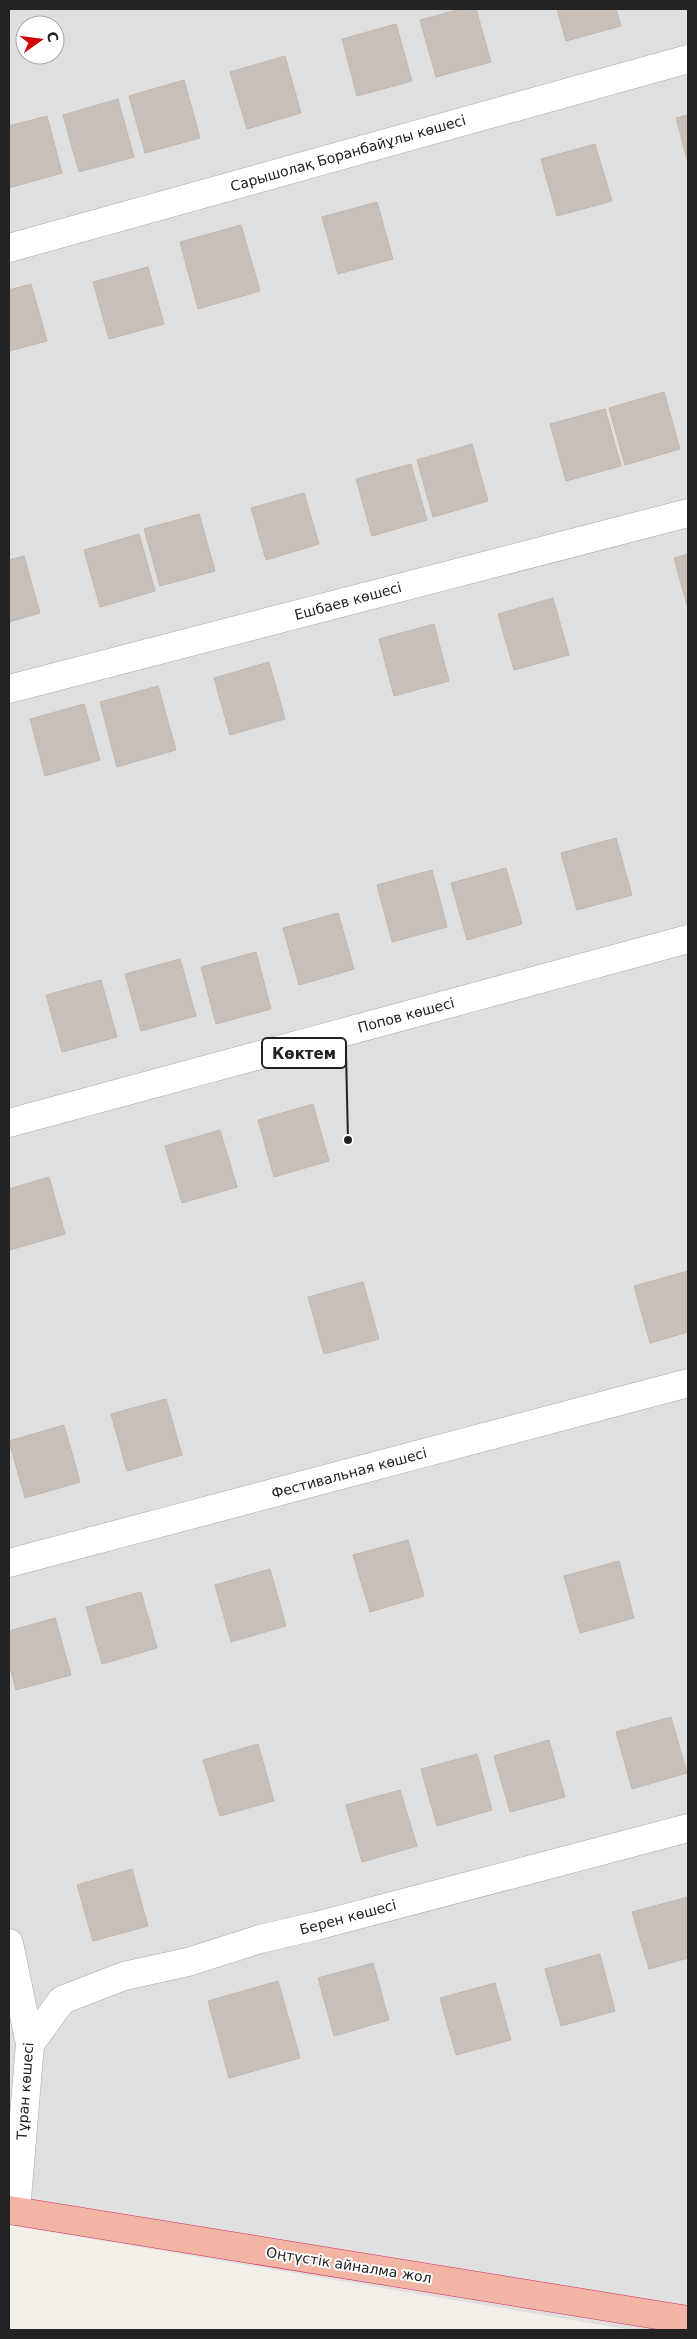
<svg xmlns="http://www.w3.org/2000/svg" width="697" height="2339" font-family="'DejaVu Sans',sans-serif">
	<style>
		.residential { fill: #e0dfdf; fill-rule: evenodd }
		.building { fill: #c7bfb8; stroke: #c4b6ab }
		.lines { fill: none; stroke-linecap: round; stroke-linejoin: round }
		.minor-casing { stroke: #a9a9a9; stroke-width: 29 }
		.trunk-casing { stroke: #dc2a67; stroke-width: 29 }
		.minor { stroke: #fff; stroke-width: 28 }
		.trunk { stroke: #f2b4a3; stroke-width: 28 }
		.labels { text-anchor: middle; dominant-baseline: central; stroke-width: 4; stroke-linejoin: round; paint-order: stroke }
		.street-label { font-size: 14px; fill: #222; stroke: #fff }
		.leader { fill: none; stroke: #222; stroke-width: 2 }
		.callout-dot { fill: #222; stroke: #fff; stroke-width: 2 }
		.callout { fill: #fff; stroke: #222; stroke-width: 2 }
		.callout-label { font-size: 15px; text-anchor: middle; font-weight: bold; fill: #222 }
	</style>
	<rect width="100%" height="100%" fill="#f2efe9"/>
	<path class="residential" d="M9,9H688V2330H631L9,2225ZM25,25H55V55H25Z"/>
	<g class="building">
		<polygon points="461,9 476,9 491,62 436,77 420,20"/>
		<polygon points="557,9 616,9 621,26 566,41"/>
		<polygon points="396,24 412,81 357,96 342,39"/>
		<polygon points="285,56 301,113 247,129 230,72"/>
		<polygon points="184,80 200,138 145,153 129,96"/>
		<polygon points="118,99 134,157 79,172 63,115"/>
		<polygon points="688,115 688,163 676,118"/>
		<polygon points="47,116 62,173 9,188 9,126"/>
		<polygon points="595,144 612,201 557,216 541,159"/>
		<polygon points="377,202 393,259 338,274 322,217"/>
		<polygon points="241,225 260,291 198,309 180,242"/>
		<polygon points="148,267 164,324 109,339 93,282"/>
		<polygon points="31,284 47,341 9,351 9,290"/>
		<polygon points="664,392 680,449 625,465 609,408"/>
		<polygon points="605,409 621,466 566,481 550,424"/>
		<polygon points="472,444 488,501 433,517 417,460"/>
		<polygon points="411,464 427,520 372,536 356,479"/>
		<polygon points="304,493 319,544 266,560 251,508"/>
		<polygon points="199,514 215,571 160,586 144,529"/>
		<polygon points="139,534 155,591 100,607 84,550"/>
		<polygon points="688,554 688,609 674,558"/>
		<polygon points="24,556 40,613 9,622 9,560"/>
		<polygon points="553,598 569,655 514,670 498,614"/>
		<polygon points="434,624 449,681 394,696 379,639"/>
		<polygon points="269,662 285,719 230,735 214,678"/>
		<polygon points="158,686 176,750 117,767 100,702"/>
		<polygon points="84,704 100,760 45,776 30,719"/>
		<polygon points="616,838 632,895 577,910 561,853"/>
		<polygon points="506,868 522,924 467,940 451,883"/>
		<polygon points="432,870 447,927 392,942 377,885"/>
		<polygon points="338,913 354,969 299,985 283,928"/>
		<polygon points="256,952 271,1009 216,1024 201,967"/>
		<polygon points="180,959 196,1016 141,1031 125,974"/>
		<polygon points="101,980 117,1037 62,1052 46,995"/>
		<polygon points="313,1104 329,1161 274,1177 258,1120"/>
		<polygon points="220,1130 237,1187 182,1203 165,1146"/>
		<polygon points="49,1177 65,1234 10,1250 9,1189"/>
		<polygon points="688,1271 688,1332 650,1343 634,1286"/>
		<polygon points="363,1282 379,1339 324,1354 308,1297"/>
		<polygon points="166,1399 182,1455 127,1471 111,1414"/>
		<polygon points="64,1425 80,1482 25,1498 9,1441"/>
		<polygon points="408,1540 424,1596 370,1612 353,1555"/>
		<polygon points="619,1561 634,1618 580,1633 564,1576"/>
		<polygon points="270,1569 286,1626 231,1642 215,1585"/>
		<polygon points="141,1592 157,1648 102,1664 86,1607"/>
		<polygon points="55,1618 71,1675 16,1690 9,1663 9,1631"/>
		<polygon points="671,1717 687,1773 632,1789 616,1732"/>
		<polygon points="549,1740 565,1797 510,1812 494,1756"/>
		<polygon points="258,1744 274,1801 220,1816 203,1760"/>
		<polygon points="477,1754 492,1810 437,1826 421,1769"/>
		<polygon points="400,1790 417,1846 362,1862 346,1805"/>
		<polygon points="132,1869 148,1926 93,1941 77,1885"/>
		<polygon points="688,1897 688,1958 649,1969 632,1912"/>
		<polygon points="600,1954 615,2011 561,2026 545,1969"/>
		<polygon points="373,1963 389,2020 334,2036 318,1978"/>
		<polygon points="278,1981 300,2058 229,2078 208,2001"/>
		<polygon points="495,1983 511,2040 456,2055 440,1998"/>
	</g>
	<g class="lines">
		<defs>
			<g id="minor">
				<polyline points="9,248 688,59"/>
				<polyline points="9,689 688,513"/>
				<polyline points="9,1123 688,939"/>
				<polyline points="9,1563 688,1383"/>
				<polyline points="9,1943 30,2044 16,2211"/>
				<polyline points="30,2044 62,2000 124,1976 188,1962 260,1939 316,1926 688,1828"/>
			</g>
			<polyline id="trunk" points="9,2210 688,2320"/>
		</defs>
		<use href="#minor" class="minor-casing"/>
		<use href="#trunk" class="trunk-casing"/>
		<use href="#minor" class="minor"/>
		<use href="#trunk" class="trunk"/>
	</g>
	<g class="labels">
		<g class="street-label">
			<text transform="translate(348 153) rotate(-16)">Сарышолақ Боранбайұлы көшесі</text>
			<text transform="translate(348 601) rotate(-15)">Ешбаев көшесі</text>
			<text transform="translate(406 1015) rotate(-15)">Попов көшесі</text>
			<text transform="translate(349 1473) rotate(-15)">Фестивальная көшесі</text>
			<text transform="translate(348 1917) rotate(-15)">Берен көшесі</text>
			<text transform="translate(25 2091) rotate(-86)">Тұран көшесі</text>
			<text transform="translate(349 2265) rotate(9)">Оңтүстік айналма жол</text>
		</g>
	</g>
	<path class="leader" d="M348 1140L346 1053"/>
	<circle class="callout-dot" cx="348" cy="1140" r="5"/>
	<rect class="callout" x="262" y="1038" width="84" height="30" rx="5"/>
	<g class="callout-label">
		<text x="304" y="1059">Көктем</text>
	</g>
	<rect width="697" height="2339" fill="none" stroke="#222222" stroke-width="20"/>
	<g transform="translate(40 40) rotate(76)"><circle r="24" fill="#ffffff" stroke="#a7a7a7"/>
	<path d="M0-4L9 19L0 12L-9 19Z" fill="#d40000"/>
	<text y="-8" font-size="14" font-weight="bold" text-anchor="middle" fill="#222222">С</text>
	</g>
</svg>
